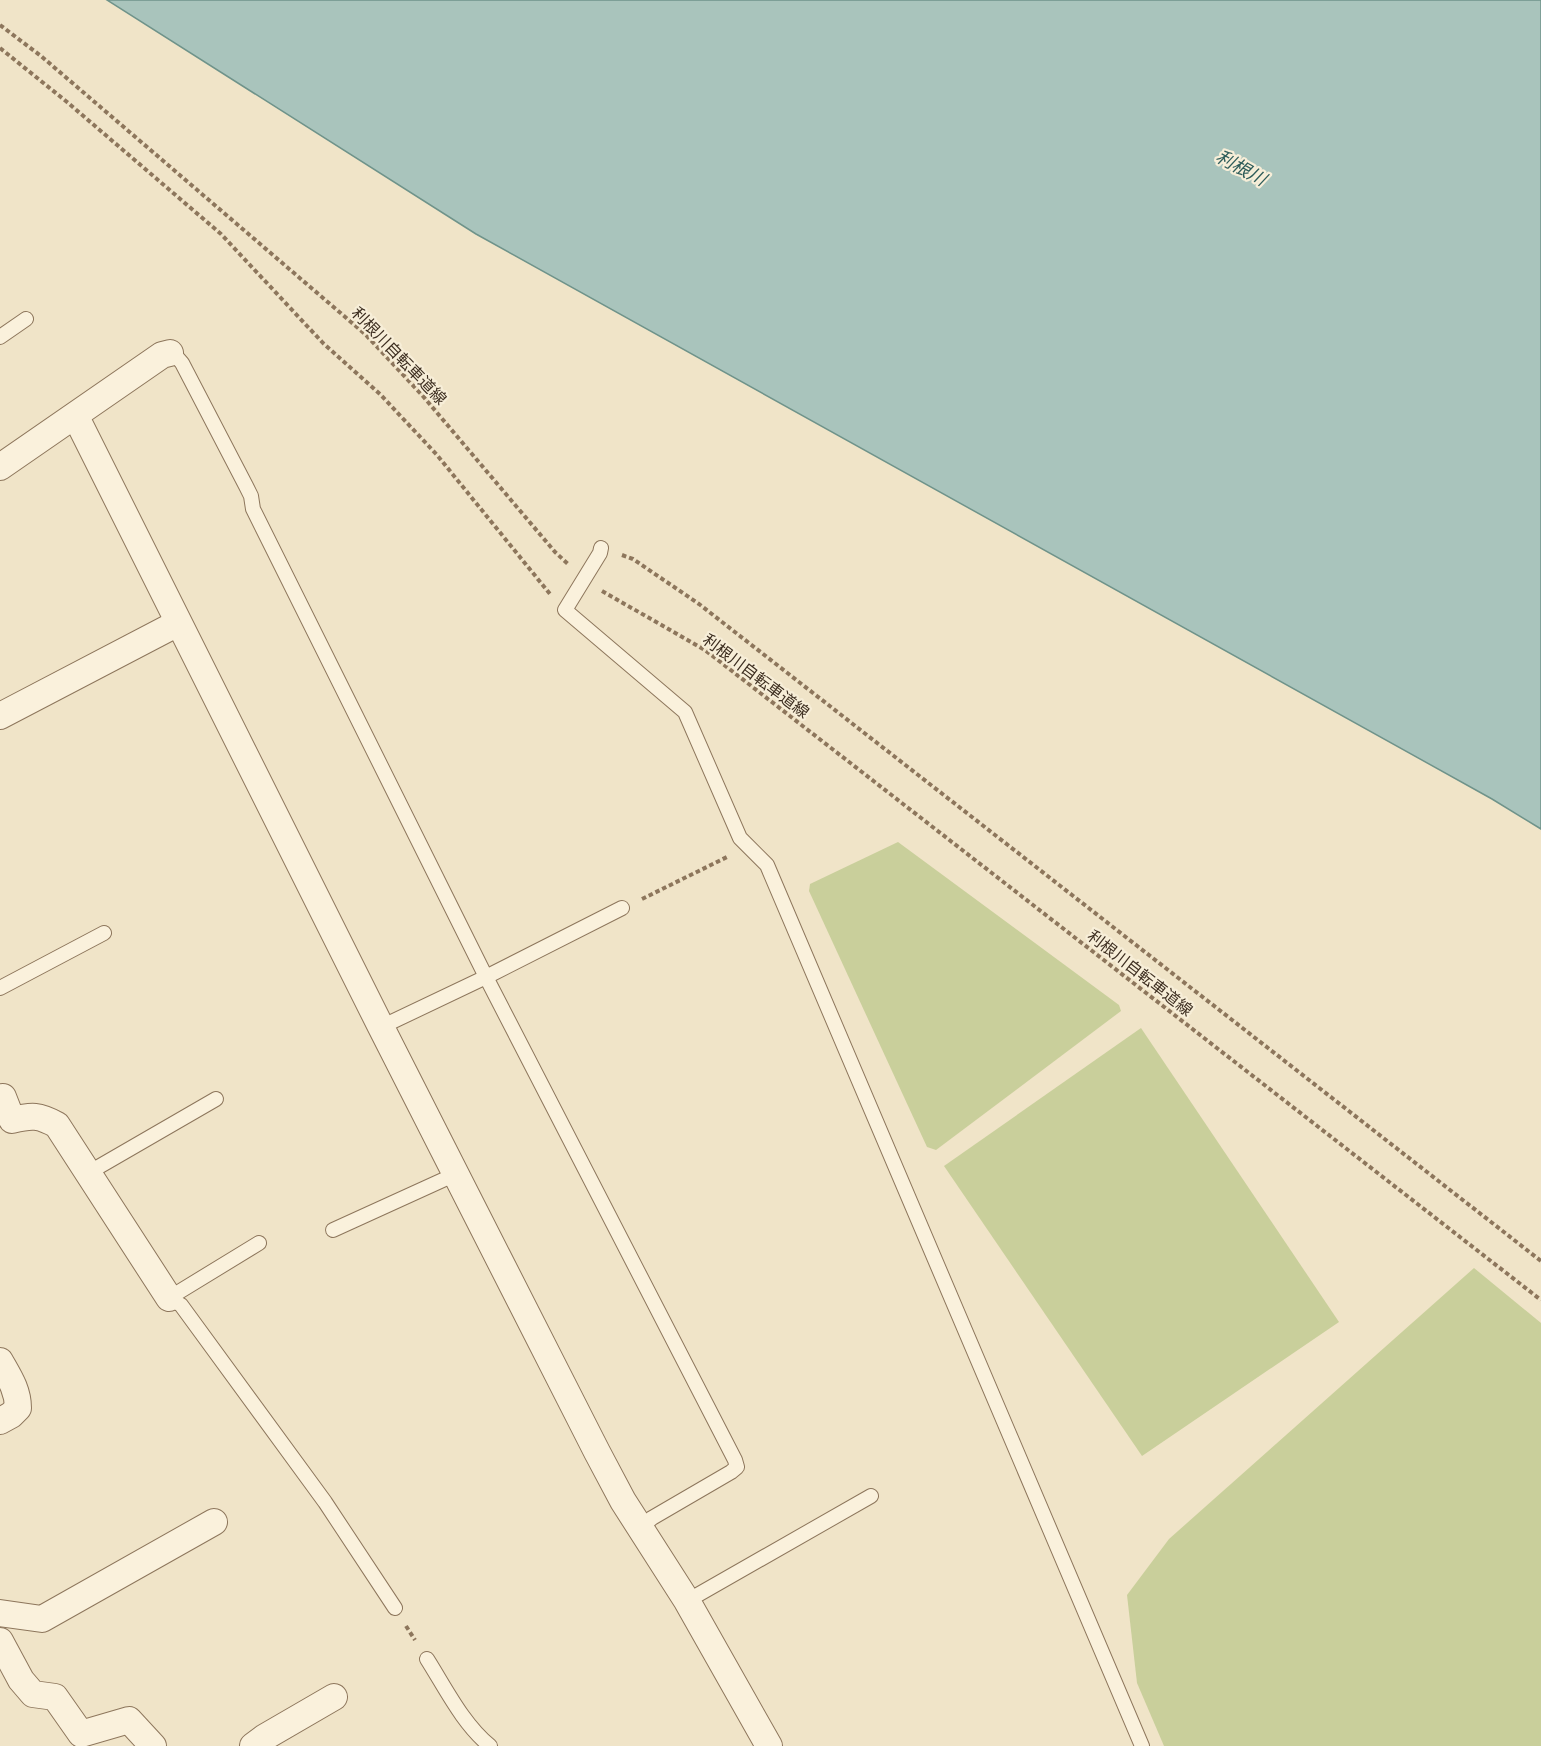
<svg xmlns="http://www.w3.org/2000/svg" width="1541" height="1746" font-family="'Crimson Pro','Noto Sans JP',serif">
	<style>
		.green { fill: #c9cf9b }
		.water { fill: #a9c4bc; stroke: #6f938a; stroke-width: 1.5 }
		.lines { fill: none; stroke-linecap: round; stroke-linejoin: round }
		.service-casing { stroke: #8d765c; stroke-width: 16 }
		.minor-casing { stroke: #8d765c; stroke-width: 28 }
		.path { stroke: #8d765c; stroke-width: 4; stroke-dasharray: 4.5 3; stroke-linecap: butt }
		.service { stroke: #faf1dc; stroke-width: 14 }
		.minor { stroke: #faf1dc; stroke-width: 26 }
		.labels { text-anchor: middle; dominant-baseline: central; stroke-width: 4.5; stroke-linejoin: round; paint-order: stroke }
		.street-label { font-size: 16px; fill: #3d2e20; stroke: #f7eed8 }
		.water-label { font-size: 18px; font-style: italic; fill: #2f5d5a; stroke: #f7eed8 }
	</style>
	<rect width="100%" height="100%" fill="#f0e4c8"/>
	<g class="green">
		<polygon points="898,842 1119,1005 1121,1011 936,1150 927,1147 809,891 810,884"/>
		<polygon points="1141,1028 1339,1322 1142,1456 944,1166"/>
		<polygon points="1474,1268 1541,1323 1541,1746 1164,1746 1137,1683 1127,1595 1169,1539"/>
	</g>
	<polygon class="water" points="107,0 1541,0 1541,829 1492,799 476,234"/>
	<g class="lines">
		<defs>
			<g id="service">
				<polyline points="0,337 26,319"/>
				<polyline points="170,353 175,355 182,363 246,486 251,496 253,509 486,977 735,1460 737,1467 731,1472 652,1518 640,1528"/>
				<polyline points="601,548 600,553 565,610 685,712 740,838 767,865 1142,1746"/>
				<polyline points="0,988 104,933"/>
				<polyline points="381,1027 486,977 622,908"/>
				<polyline points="88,1173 216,1099"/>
				<polyline points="333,1230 456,1174"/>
				<polyline points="169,1298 181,1305 325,1502 395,1608"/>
				<polyline points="169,1298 259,1243"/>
				<polyline points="687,1601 871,1496"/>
				<path d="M427,1659C446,1689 463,1724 490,1746"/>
			</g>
			<g id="minor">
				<polyline points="75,416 80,425 381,1027 597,1452 623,1501 687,1601 769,1746"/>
				<polyline points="0,467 162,355 170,353"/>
				<polyline points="0,716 178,623"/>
				<path d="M0,1099L3,1097L12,1120C32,1115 39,1115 57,1125L169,1298"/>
				<path d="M0,1361C9,1377 18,1390 18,1408L11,1415L0,1421"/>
				<polyline points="0,1613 42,1619 214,1522"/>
				<polyline points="0,1641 21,1680 33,1694 55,1697 81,1734 129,1720 153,1746"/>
				<polyline points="253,1746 265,1737 334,1697"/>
			</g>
		</defs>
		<use href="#service" class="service-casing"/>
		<use href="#minor" class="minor-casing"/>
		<g class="path">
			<polyline points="0,25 41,56 365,334 422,395 555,552 568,564"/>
			<polyline points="0,48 67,102 221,234 323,343 380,394 437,455 550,594"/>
			<polyline points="622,555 633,559 699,604 1541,1261"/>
			<polyline points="602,591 705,650 1541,1300"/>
			<polyline points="642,899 727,857"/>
			<polyline points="406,1626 415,1640"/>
		</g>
		<use href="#service" class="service"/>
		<use href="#minor" class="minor"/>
	</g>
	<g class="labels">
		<g class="street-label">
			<text transform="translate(399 356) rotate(46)">利根川自転車道線</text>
			<text transform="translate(756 676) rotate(37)">利根川自転車道線</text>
			<text transform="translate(1140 973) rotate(38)">利根川自転車道線</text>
		</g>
		<g class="water-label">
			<text transform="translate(1241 168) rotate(29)">利根川</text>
		</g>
	</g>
</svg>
